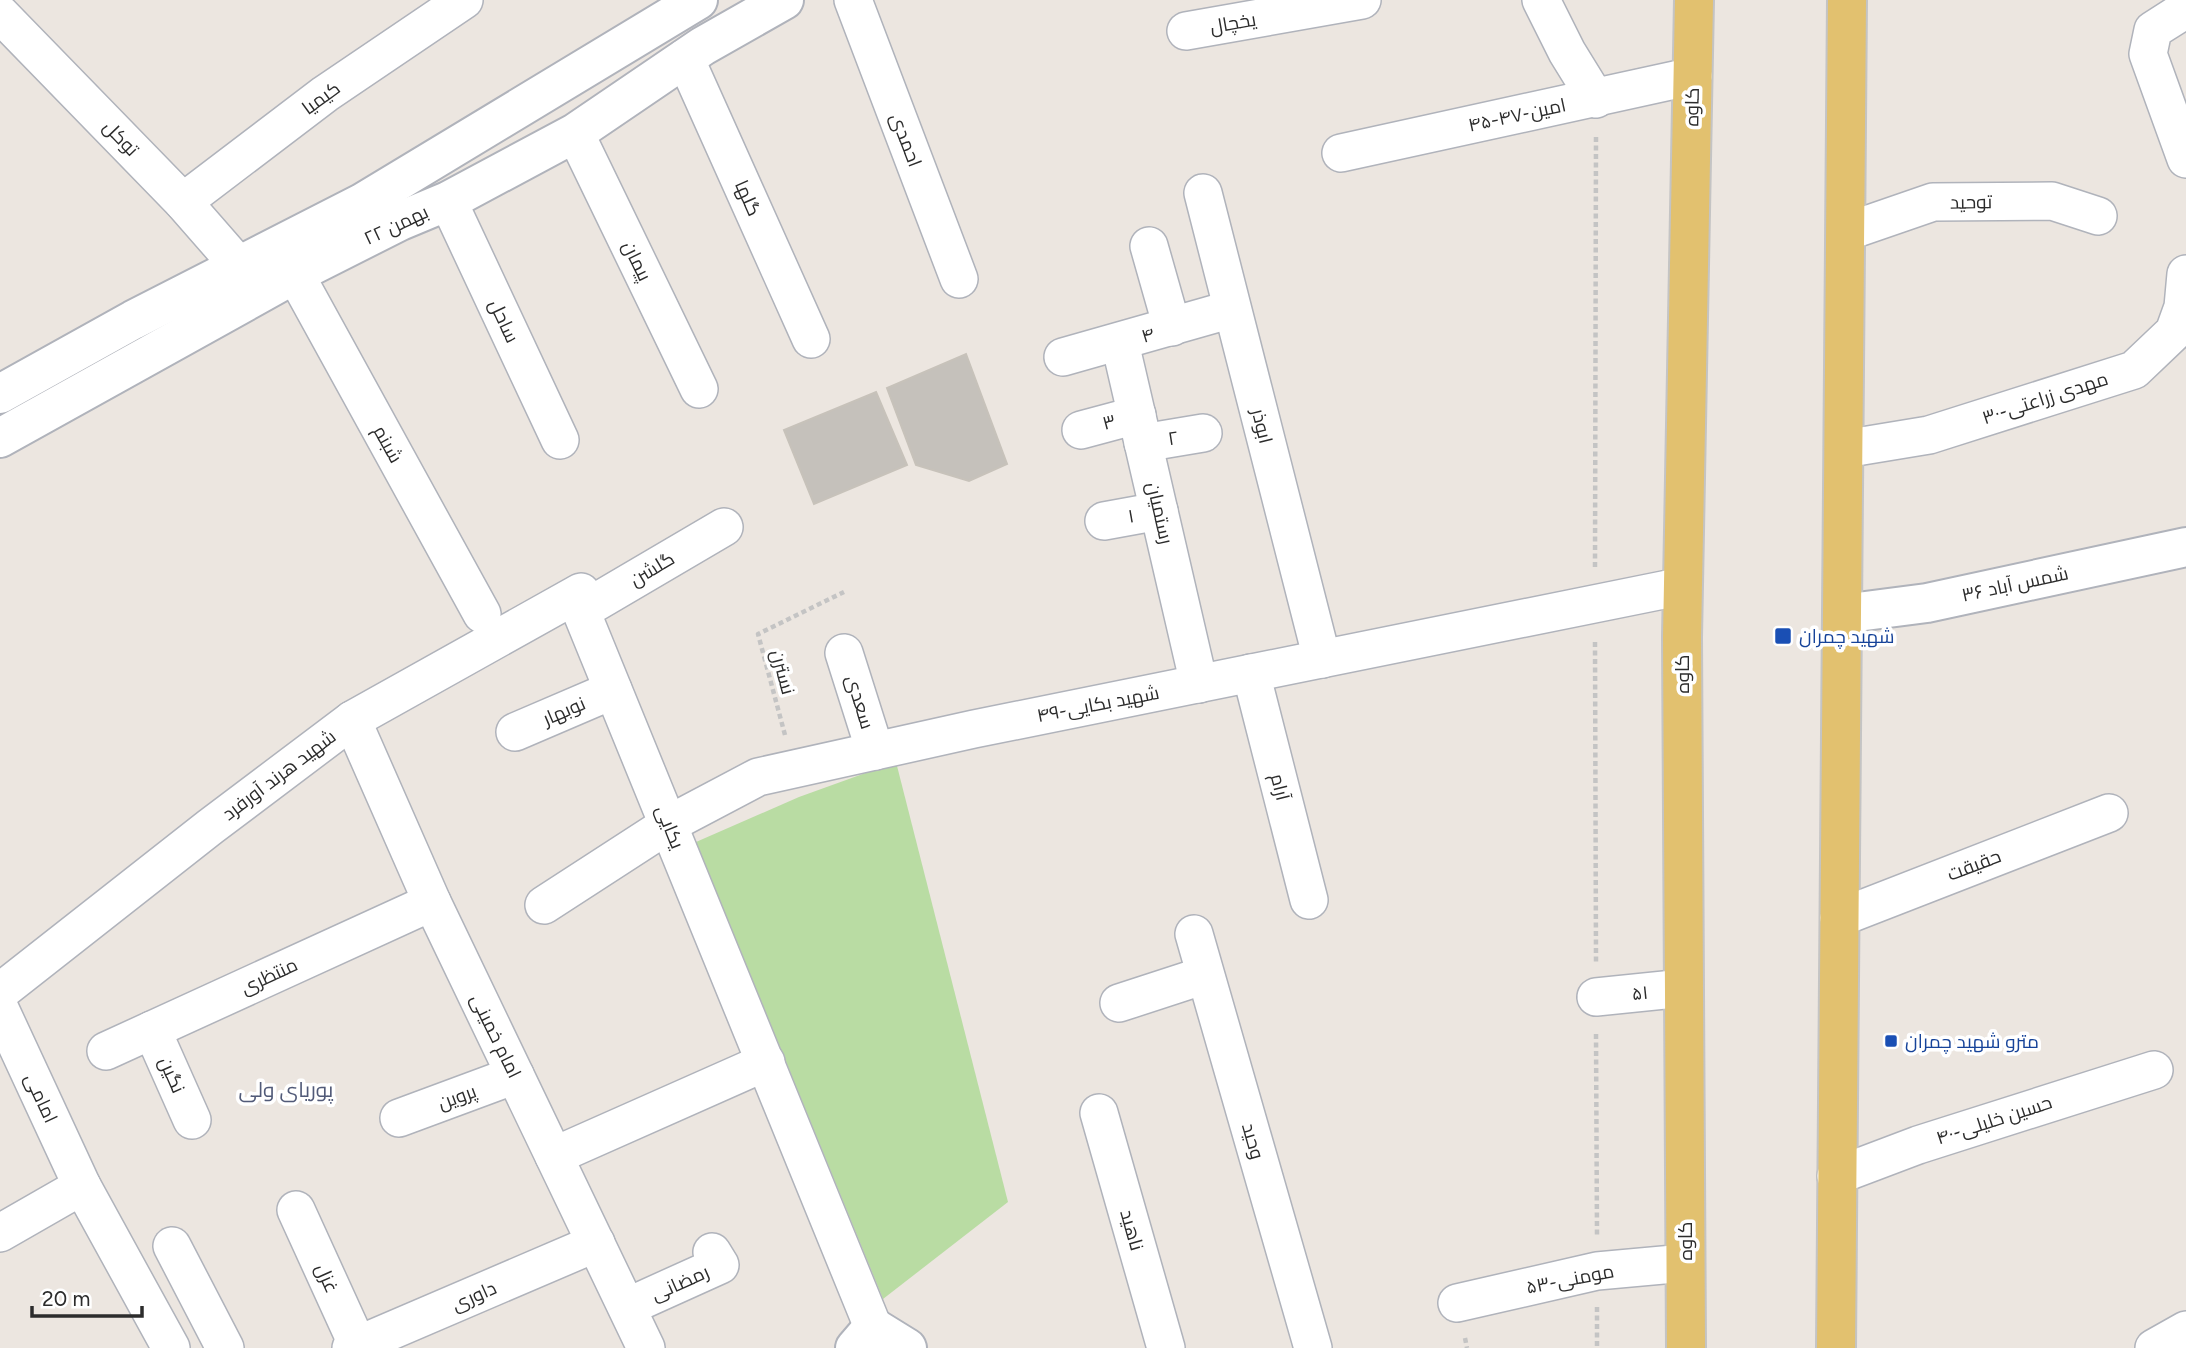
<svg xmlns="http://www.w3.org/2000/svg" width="2186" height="1348" font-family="Figtree,Cairo,sans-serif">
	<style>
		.green { fill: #b9dca3 }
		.building { fill: #c5c1bb; stroke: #c7c2ba; stroke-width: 2 }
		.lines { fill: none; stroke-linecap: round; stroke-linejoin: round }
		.street-casing { stroke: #b0b3bb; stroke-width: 40 }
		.secondary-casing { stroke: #b0b3bb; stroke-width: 42 }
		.primary-casing { stroke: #c4c4c4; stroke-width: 42 }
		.path { stroke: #c4c4c4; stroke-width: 4.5; stroke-dasharray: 5 3.5; stroke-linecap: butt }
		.street { stroke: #fff; stroke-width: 37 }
		.secondary { stroke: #fff; stroke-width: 38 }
		.primary { stroke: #e2c16f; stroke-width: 38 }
		.transit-dot { fill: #1a4fb4; stroke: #fff; stroke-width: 2.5 }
		.labels { text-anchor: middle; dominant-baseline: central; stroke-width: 7; stroke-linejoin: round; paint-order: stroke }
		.street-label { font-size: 19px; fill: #2c2c2c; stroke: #fff }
		.transit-label { font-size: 19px; fill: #164399; stroke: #fff; text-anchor: start }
		.neighbourhood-label { font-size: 21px; fill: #515a78; stroke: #fff }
	</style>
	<rect width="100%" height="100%" fill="#ece6e0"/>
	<polygon class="green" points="896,762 1008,1202 883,1299 696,842 799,797"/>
	<g class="building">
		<polygon points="966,354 1007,464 969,481 916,465 887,388"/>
		<polygon points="876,392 907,465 814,504 784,430"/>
	</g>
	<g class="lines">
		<defs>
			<g id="street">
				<polyline points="853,0 959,279"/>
				<polyline points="1541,0 1567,52 1596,99"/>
				<polyline points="2186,9 2153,30 2148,54 2186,159"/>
				<polyline points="0,14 183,202 238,265"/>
				<polyline points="1186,31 1362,0"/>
				<polyline points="685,58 811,339"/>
				<polyline points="575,133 699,389"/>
				<polyline points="1341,153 1693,76"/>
				<polyline points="1203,193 1322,659"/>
				<polyline points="448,201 560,440"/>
				<polyline points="183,202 325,94 464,0"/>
				<polyline points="1846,232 1933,202 2052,201 2098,216"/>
				<polyline points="1149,246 1172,327"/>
				<polyline points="295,274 482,614"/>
				<polyline points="1120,343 1199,684"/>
				<polyline points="1063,357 1232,309"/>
				<polyline points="1081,430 1137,415"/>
				<polyline points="1143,443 1203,433"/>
				<polyline points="1844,449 1929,435 2134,370 2174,332 2183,307 2186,274"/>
				<polyline points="1104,521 1159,511"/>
				<polyline points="581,611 724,527"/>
				<polyline points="844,653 875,751"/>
				<polyline points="1251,673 1309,900"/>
				<polyline points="352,720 432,902 646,1348"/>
				<polyline points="515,732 613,690"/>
				<polyline points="544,905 669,824 758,777 974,729 1683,586"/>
				<polyline points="1839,918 2109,813"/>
				<polyline points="1194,934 1313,1348"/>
				<polyline points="0,992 210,827 352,720 581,592 581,611 873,1327"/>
				<polyline points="1596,997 1684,988"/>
				<polyline points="1119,1003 1205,975"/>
				<polyline points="0,1009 82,1186 171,1348"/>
				<polyline points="152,1030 192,1120"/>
				<polyline points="106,1051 432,902"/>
				<polyline points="1099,1113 1166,1348"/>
				<polyline points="399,1118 515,1075"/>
				<polyline points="554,1156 766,1062"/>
				<polyline points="1836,1176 1918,1145 2154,1070"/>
				<polyline points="296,1210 358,1346"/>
				<polyline points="0,1233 82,1186"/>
				<polyline points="172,1246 225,1348"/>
				<polyline points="1457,1303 1597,1271 1685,1263"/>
				<polyline points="627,1307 720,1265 712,1252"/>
				<polyline points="351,1348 596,1243"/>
				<polyline points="2154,1348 2186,1330"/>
			</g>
			<g id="secondary">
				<polyline points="0,394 133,320 362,203 698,0"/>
				<polyline points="0,438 295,274 400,221 448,201 575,133 703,46 784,0"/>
				<polyline points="1842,614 1927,603 2186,547"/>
				<polyline points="855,1348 873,1327 907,1348"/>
			</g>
			<g id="primary">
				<polyline points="1686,1348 1682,637 1694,0"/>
				<polyline points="1836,1348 1847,0"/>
			</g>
		</defs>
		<use href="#street" class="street-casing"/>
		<use href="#secondary" class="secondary-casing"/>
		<use href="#primary" class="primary-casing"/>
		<g class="path">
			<polyline points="1595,567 1596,135"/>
			<polyline points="1595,642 1596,962"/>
			<polyline points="785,735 758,634 844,592"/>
			<polyline points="1596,1034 1597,1235"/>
			<polyline points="1597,1307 1597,1348"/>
			<polyline points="1465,1338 1467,1348"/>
		</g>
		<use href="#street" class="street"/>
		<use href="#secondary" class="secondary"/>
		<use href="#primary" class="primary"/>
	</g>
	<g class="transit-dot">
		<rect x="1774" y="627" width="18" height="18" rx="3.5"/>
		<rect x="1884" y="1034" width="14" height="14" rx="3.5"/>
	</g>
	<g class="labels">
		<g class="street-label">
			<text transform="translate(1233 23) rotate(-10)">یخچال</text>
			<text transform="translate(321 98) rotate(-36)">کیمیا</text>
			<text transform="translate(1692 107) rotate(-89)">کاوه</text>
			<text transform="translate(1517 115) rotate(-12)">۴۵-۴۷-امین</text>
			<text transform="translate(121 138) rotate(46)">توکل</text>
			<text transform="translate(906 140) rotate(69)">احمدی</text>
			<text transform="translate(748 198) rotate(66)">گلها</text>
			<text transform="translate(1971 202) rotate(-1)">توحید</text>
			<text transform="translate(396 225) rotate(-25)">۲۲ بهمن</text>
			<text transform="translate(637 261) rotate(64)">پیمان</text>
			<text transform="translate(504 321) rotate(65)">ساحل</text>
			<text transform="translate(1148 335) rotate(-17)">۴</text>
			<text transform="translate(2045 398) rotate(-18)">۳۰-مهدی زراعتی</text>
			<text transform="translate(1109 422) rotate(-15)">۳</text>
			<text transform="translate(1262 426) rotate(76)">ابوذر</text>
			<text transform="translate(1173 438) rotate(-9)">۲</text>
			<text transform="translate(388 444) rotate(61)">شبنم</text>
			<text transform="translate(1160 513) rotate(77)">رستمیان</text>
			<text transform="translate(1131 516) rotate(-10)">۱</text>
			<text transform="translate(652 569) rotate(-31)">گلشن</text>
			<text transform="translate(2015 584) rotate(-12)">شمس آباد ۳۶</text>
			<text transform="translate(783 672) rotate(75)">نسترن</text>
			<text transform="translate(1682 674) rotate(-90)">کاوه</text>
			<text transform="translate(860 702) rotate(73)">سعدی</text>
			<text transform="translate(1098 704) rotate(-11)">۴۹-شهید بکایی</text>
			<text transform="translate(564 711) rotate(-23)">نوبهار</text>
			<text transform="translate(279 775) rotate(-37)">شهید هرند آورفرد</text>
			<text transform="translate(1280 787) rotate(76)">آرام</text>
			<text transform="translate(670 827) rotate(68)">یکایی</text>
			<text transform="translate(1974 865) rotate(-21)">حقیقت</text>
			<text transform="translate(269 976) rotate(-25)">منتظری</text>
			<text transform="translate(1640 993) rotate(-6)">۵۱</text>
			<text transform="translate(496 1036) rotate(64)">امام خمینی</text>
			<text transform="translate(172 1075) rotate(66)">نگین</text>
			<text transform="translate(457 1097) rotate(-20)">پروین</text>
			<text transform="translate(41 1098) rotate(65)">امامی</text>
			<text transform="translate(1994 1120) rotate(-18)">۴۰-حسین خلیلی</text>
			<text transform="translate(1253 1141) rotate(74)">وحید</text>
			<text transform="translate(1132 1230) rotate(74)">ناهید</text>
			<text transform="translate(1685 1241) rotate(-90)">کاوه</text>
			<text transform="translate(327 1278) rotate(66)">غزل</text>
			<text transform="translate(1570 1279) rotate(-11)">۵۳-مومنی</text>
			<text transform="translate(680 1283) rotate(-24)">رمضانی</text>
			<text transform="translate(474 1296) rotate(-24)">داوری</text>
		</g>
		<g class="transit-label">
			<text x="1799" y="636">شهید چمران</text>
			<text x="1905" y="1041">مترو شهید چمران</text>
		</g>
		<g class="neighbourhood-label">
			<text x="286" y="1089">پوریای ولی</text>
		</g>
	</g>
	<path d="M32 1306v10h110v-10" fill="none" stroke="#2c2c2c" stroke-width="3.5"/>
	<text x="42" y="1306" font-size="21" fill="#2c2c2c" stroke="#ffffff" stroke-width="5" paint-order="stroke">20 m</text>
</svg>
